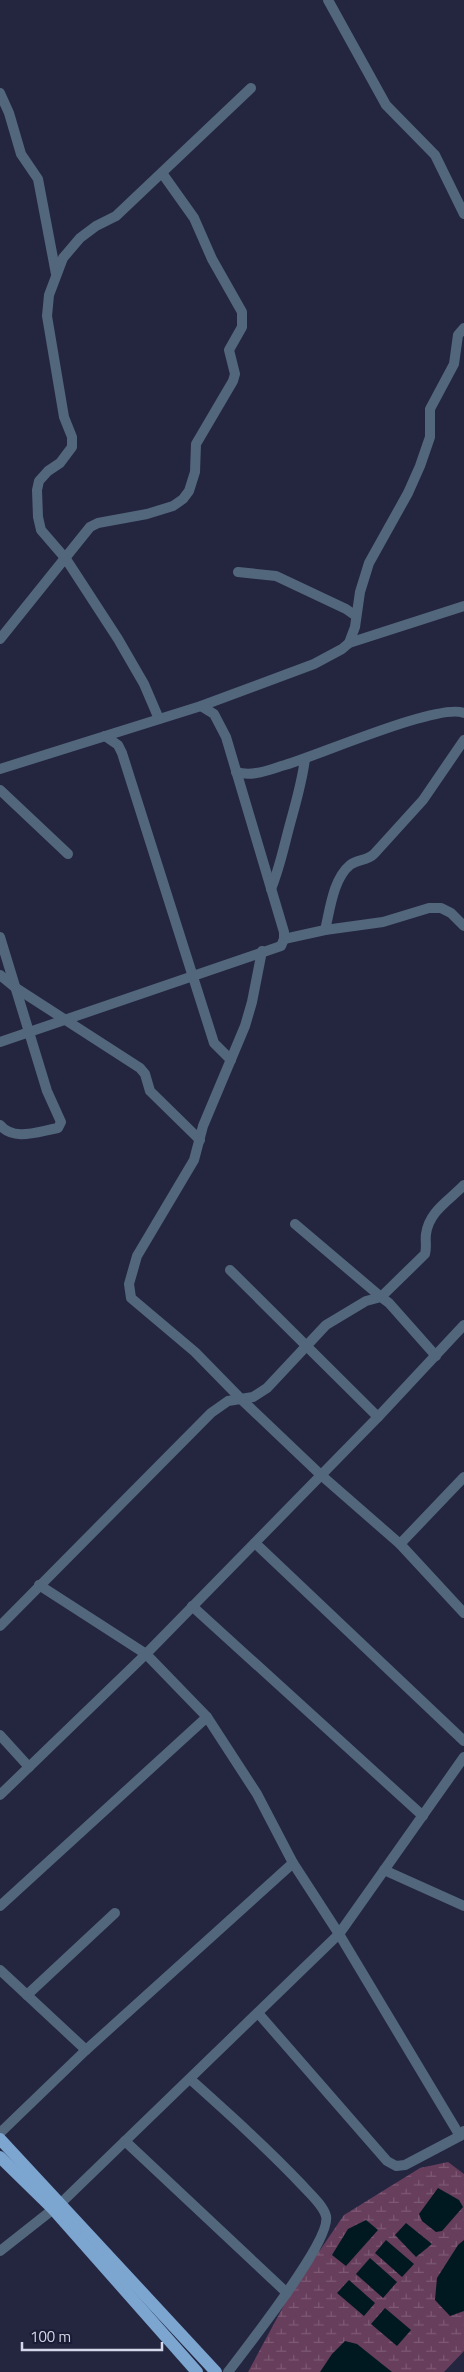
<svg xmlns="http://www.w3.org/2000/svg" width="464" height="2372" font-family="'Titillium Web',sans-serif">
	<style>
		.wetland { fill: url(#wetland-marsh) }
		.water { fill: #001921 }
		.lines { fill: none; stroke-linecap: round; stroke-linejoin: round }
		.minor { stroke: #53677c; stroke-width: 10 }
		.major { stroke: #7ca5d0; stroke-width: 12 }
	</style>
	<defs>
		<pattern id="wetland-marsh" width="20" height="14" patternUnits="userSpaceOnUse" patternTransform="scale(1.25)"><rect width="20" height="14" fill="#683e5d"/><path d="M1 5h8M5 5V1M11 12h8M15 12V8" fill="none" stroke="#7d5974"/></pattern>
	</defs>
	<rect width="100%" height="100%" fill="#242640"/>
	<polygon class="wetland" points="448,2162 464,2174 464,2351 444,2372 248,2372 290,2294 344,2215 420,2168"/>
	<g class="water">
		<polygon points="438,2188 459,2200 463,2207 442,2231 436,2232 422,2221 419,2214"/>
		<polygon points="366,2220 378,2230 346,2266 332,2255 348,2229"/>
		<polygon points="406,2223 432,2244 416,2257 395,2235"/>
		<polygon points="386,2240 414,2264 402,2277 375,2253"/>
		<polygon points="464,2240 464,2311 450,2316 435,2300 437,2278 458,2245"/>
		<polygon points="370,2258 397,2282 383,2298 356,2274"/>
		<polygon points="349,2280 375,2303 364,2316 337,2293"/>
		<polygon points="385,2308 411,2330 397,2346 371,2324"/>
		<polygon points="345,2341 357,2344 392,2372 320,2372 332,2354"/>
	</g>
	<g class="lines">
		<g class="minor">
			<polyline points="328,0 386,105 435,155 464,214"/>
			<polyline points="0,93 9,113 21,154 38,179 56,274"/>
			<polyline points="238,572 276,576 346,609 356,616"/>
			<polyline points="0,639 90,527 98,523 147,514 173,506 183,499 189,491 195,472 196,444 233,381 235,374 229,350 242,327 242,312 212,259 194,218 162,173"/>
			<polyline points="349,643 464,606"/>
			<polyline points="159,719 144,684 118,639 66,559 41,530 38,517 37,490 39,481 48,471 60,463 72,447 72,437 64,417 47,316 49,295 63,258 80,238 96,226 116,216 251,88"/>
			<polyline points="105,736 118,745 122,753 214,1043 231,1060"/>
			<polyline points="0,769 201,706 314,664 342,649 349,643 355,627 360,592 369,563 408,493 420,466 430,437 430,409 454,364 458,335 464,328"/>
			<path d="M236,772C253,777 268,770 285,765C317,756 440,702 464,713"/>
			<polyline points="0,790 68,854"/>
			<path d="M271,889C280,867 284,846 290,824C296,802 302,782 305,759"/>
			<path d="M325,930C330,910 333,879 350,865C357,859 367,861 374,854L423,800L464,740"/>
			<path d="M0,937L47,1091L61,1122L58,1128C39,1131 14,1142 0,1125"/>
			<polyline points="284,939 325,930 383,922 429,908 441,908 451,913 464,926"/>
			<polyline points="262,951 252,1002 245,1026 203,1126 194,1160 137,1256 129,1284 131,1298 195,1352 241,1399 321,1475 400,1544 464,1613"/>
			<polyline points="0,975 16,988 140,1068 145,1074 150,1091 200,1140"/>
			<polyline points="0,1042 281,946 284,939 284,932 226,737 214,714 201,706"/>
			<path d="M295,1224L381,1297L425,1254C427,1247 425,1241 426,1234C429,1211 450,1200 464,1185"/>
			<polyline points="230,1270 378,1417"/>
			<polyline points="255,1543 464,1741"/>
			<polyline points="400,1544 464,1477"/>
			<polyline points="39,1585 146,1654 207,1717 257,1794 293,1863 339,1934 460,2136"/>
			<polyline points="192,1606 423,1816"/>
			<polyline points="0,1626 211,1413 228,1401 253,1397 267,1388 326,1325 366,1301 381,1297 389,1303 436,1356"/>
			<polyline points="0,1735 29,1767"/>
			<polyline points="0,1795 146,1654 378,1417 464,1325"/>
			<polyline points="384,1870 464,1906"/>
			<polyline points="0,1906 207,1717"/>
			<polyline points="0,1970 86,2050"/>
			<polyline points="27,1995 115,1913"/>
			<polyline points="258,2013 387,2161 396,2166 405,2165 460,2136 464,2131"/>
			<path d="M190,2079C229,2114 267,2148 303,2186C310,2194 323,2205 326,2216C332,2240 246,2348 228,2372"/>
			<polyline points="0,2133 86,2050 293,1863"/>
			<polyline points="125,2141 287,2293"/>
			<polyline points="0,2251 61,2203 339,1934 464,1757"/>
		</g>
		<g class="major">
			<polyline points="0,2139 216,2372"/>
			<polyline points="0,2157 53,2209 197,2372"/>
		</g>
	</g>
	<path d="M22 2342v8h140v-8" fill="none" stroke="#d5d8ea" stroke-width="2.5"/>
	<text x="30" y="2342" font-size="15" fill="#d5d8ea" stroke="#1a1c36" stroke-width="4" paint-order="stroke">100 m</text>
</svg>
